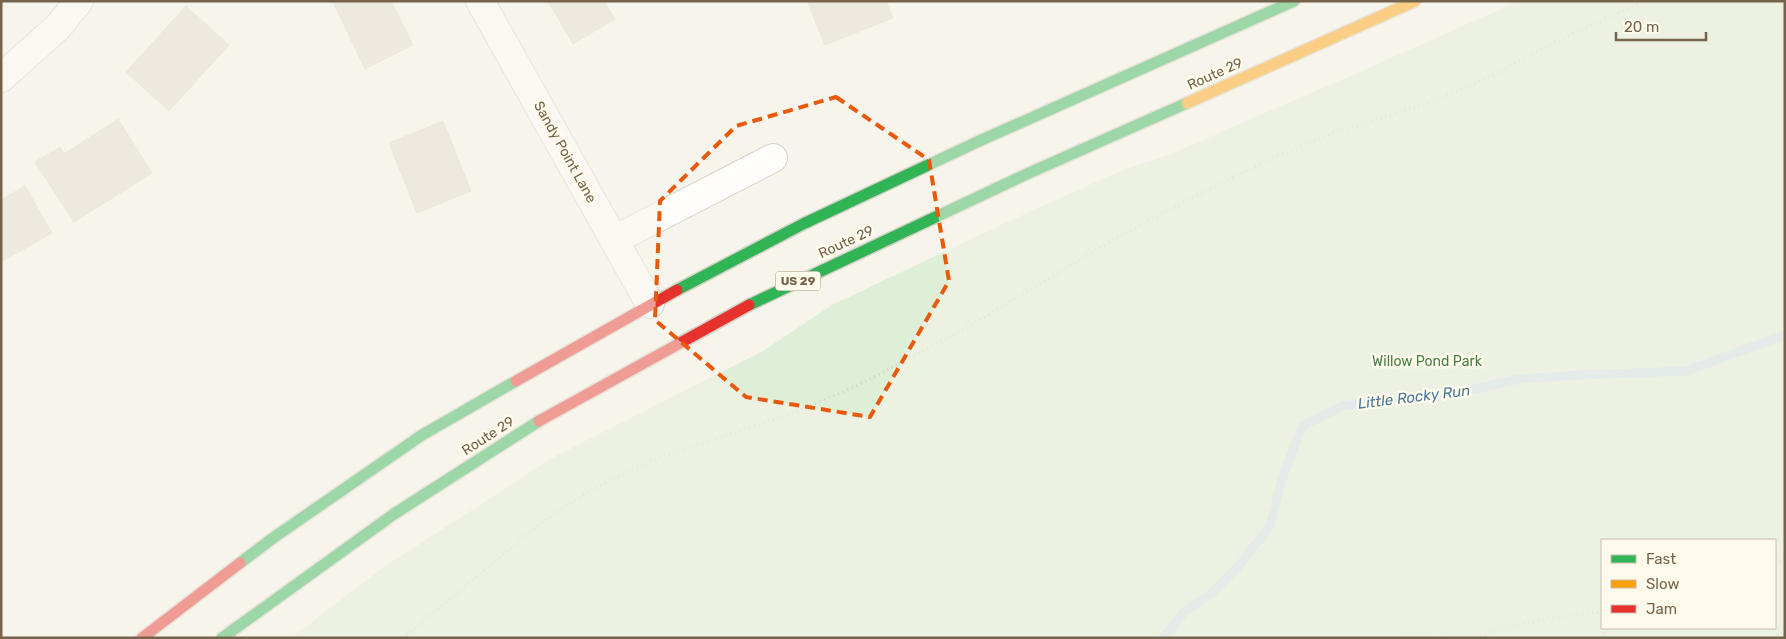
<svg xmlns="http://www.w3.org/2000/svg" width="1786" height="639" font-family="Rubik,sans-serif">
	<style>
		.green { fill: #dfeed6; fill-rule: evenodd }
		.lines { fill: none; stroke-linecap: round; stroke-linejoin: round }
		.stream { stroke: #ccdfe7; stroke-width: 9 }
		.building { fill: #e1dbd0; stroke: #e0d9cd }
		.street-casing { stroke: #d6d1c9; stroke-width: 30 }
		.fast-casing { stroke: #d5d0c6; stroke-width: 14 }
		.slow-casing { stroke: #d5d0c6; stroke-width: 14 }
		.jam-casing { stroke: #d5d0c6; stroke-width: 14 }
		.path { stroke: #d8d3cb; stroke-width: 3; stroke-dasharray: 1 4; stroke-linecap: butt }
		.street { stroke: #fefdfc; stroke-width: 28 }
		.fast { stroke: #30b455; stroke-width: 11 }
		.slow { stroke: #ff9f0a; stroke-width: 11 }
		.jam { stroke: #e5322d; stroke-width: 11 }
		.marked { fill: none; stroke: #e8590c; stroke-width: 4; stroke-dasharray: 10 6; stroke-linejoin: round }
		.labels { text-anchor: middle; dominant-baseline: central; stroke-width: 5; stroke-linejoin: round; paint-order: stroke }
		.shield { fill: #fffbec; stroke: #9e917b; stroke-width: 1 }
		.shield-label { font-size: 12px; font-weight: bold; fill: #75634b }
		.street-label { font-size: 14px; fill: #75634b; stroke: #fffbec }
		.park-label { font-size: 14px; fill: #4a8045; stroke: #fffbec }
		.water-label { font-size: 15px; font-style: italic; fill: #4b7996; stroke: #fffbec }
	</style>
	<rect width="100%" height="100%" fill="#f7f4eb"/>
	<path class="green" d="M1519,1H1785V638H291L381,569L552,458L763,351L832,305L1020,216L1123,170L1168,155L1355,74ZM1602,540H1775V628H1602Z"/>
	<g class="lines">
		<polyline class="stream" points="1163,638 1184,612 1213,592 1238,567 1270,526 1282,479 1302,426 1343,406 1407,398 1445,396 1519,379 1581,375 1686,371 1785,335"/>
	</g>
	<g class="building">
		<polygon points="335,1 391,1 413,45 365,69 333,2"/>
		<polygon points="548,1 604,1 615,19 573,44"/>
		<polygon points="807,1 886,1 893,18 825,45"/>
		<polygon points="186,6 229,45 169,111 126,72"/>
		<polygon points="118,119 152,173 74,222 35,162 60,147 64,154"/>
		<polygon points="443,121 471,191 417,213 389,143"/>
		<polygon points="25,186 52,233 1,262 1,200"/>
	</g>
	<g class="lines">
		<defs>
			<g id="street">
				<polyline points="480,1 650,304"/>
				<polyline points="1,78 58,27 79,1"/>
				<polyline points="614,240 773,158"/>
			</g>
			<g id="fast">
				<polyline points="677,290 803,224 977,142 1294,1"/>
				<polyline points="749,305 1029,173 1187,103"/>
				<polyline points="240,563 273,538 422,435 516,381"/>
				<polyline points="222,638 394,514 539,421"/>
			</g>
			<polyline id="slow" points="1187,103 1415,1"/>
			<g id="jam">
				<polyline points="516,381 677,290"/>
				<polyline points="539,421 749,305"/>
				<polyline points="142,638 240,563"/>
			</g>
		</defs>
		<use href="#street" class="street-casing"/>
		<use href="#fast" class="fast-casing"/>
		<use href="#slow" class="slow-casing"/>
		<use href="#jam" class="jam-casing"/>
		<g class="path">
			<polyline points="1775,563 1785,558"/>
			<polyline points="403,638 541,523 576,499 610,480 654,460 792,413 857,386 968,327 1116,238 1191,198 1277,156 1333,133 1419,106 1463,89 1503,70 1557,41 1646,1"/>
			<polyline points="1401,638 1427,638"/>
			<polyline points="1445,638 1479,636 1506,627 1543,619 1602,612"/>
			<polyline points="1604,638 1605,628"/>
		</g>
		<use href="#street" class="street"/>
		<use href="#fast" class="fast"/>
		<use href="#slow" class="slow"/>
		<use href="#jam" class="jam"/>
	</g>
	<path d="M0 0H1786V639H0ZM836,97L929,160L949,281L870,417L746,397L655,320L660,201L736,126Z" fill="#f7f4eb" fill-opacity=".55" fill-rule="evenodd"/>
	<path class="marked" d="M836,97L929,160L949,281L870,417L746,397L655,320L660,201L736,126Z"/>
	<g class="labels">
		<rect class="shield" x="775.5" y="271.5" width="45" height="19" rx="4"/>
		<g class="shield-label">
			<text x="798" y="281">US 29</text>
		</g>
		<g class="street-label">
			<text transform="translate(1215 74) rotate(-24)">Route 29</text>
			<text transform="translate(565 152) rotate(61)">Sandy Point Lane</text>
			<text transform="translate(846 242) rotate(-25)">Route 29</text>
			<text transform="translate(488 436) rotate(-33)">Route 29</text>
		</g>
		<g class="park-label">
			<text x="1427" y="361">Willow Pond Park</text>
		</g>
		<g class="water-label">
			<text transform="translate(1414 397) rotate(-7)">Little Rocky Run</text>
		</g>
	</g>
	<rect width="1786" height="639" fill="none" stroke="#75634b" stroke-width="5"/>
	<rect x="1601" y="539" width="175" height="90" fill="#fffbec" stroke="#c8beac"/>
	<rect x="1611" y="555" width="25" height="8" fill="#30b455" stroke="#c8beac"/>
	<text x="1646" y="564" font-size="15" fill="#75634b">Fast</text>
	<rect x="1611" y="580" width="25" height="8" fill="#ff9f0a" stroke="#c8beac"/>
	<text x="1646" y="589" font-size="15" fill="#75634b">Slow</text>
	<rect x="1611" y="605" width="25" height="8" fill="#e5322d" stroke="#c8beac"/>
	<text x="1646" y="614" font-size="15" fill="#75634b">Jam</text>
	<path d="M1616 32v8h90v-8" fill="none" stroke="#75634b" stroke-width="2.5"/>
	<text x="1624" y="32" font-size="15" fill="#75634b" stroke="#fffbec" stroke-width="4" paint-order="stroke">20 m</text>
</svg>
